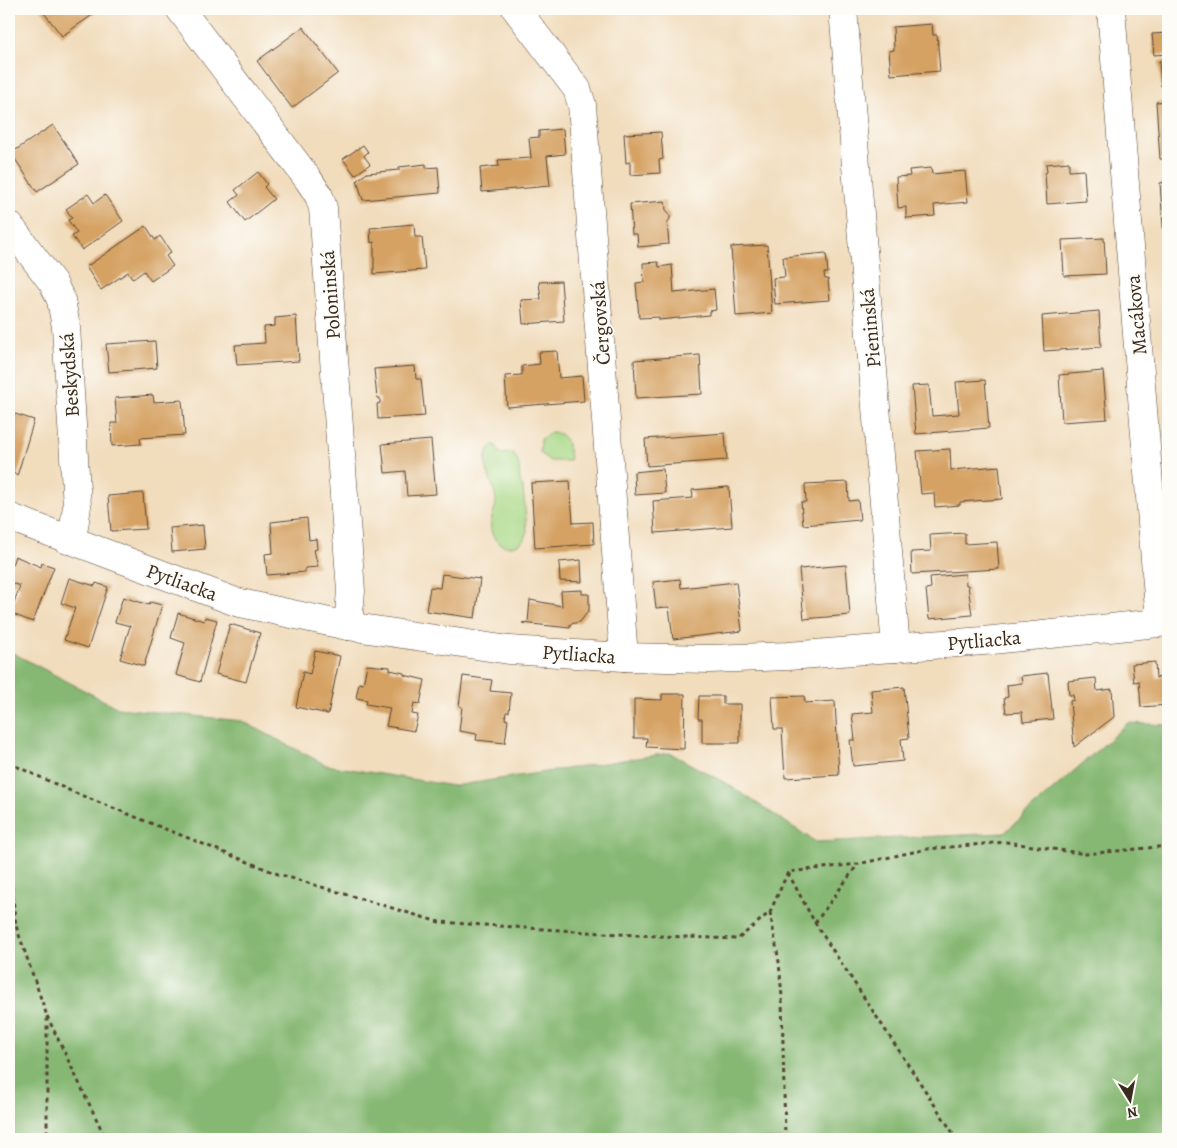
<svg xmlns="http://www.w3.org/2000/svg" width="1177" height="1148" font-family="Alegreya,serif">
	<style>
		.green { fill: #a8d886; stroke: #728152 }
		.forest { fill: #86b873; stroke: #607148 }
		.building { fill: #d5a263 }
		.lines { fill: none; stroke-linecap: round; stroke-linejoin: round }
		.minor-casing { stroke: #564536; stroke-width: 29 }
		.path { stroke: #564536; stroke-width: 3; stroke-dasharray: 4 4; stroke-linecap: butt }
		.minor { stroke: #fff; stroke-width: 28 }
		.labels { text-anchor: middle; stroke-width: 4; stroke-linejoin: round; paint-order: stroke }
		.street-label { font-size: 20px; fill: #3b2a1e; stroke: #fdfcf7 }
	</style>
	<rect width="100%" height="100%" fill="#fdfcf7"/>
	<filter id="ink" filterUnits="userSpaceOnUse"><feTurbulence type="fractalNoise" baseFrequency=".02" numOctaves="2"/><feDisplacementMap in="SourceGraphic" scale="10" xChannelSelector="R" yChannelSelector="G"/><feConvolveMatrix kernelMatrix="1 2 1 2 8 2 1 2 1" color-interpolation-filters="sRGB"/></filter>
	<filter id="wash" filterUnits="userSpaceOnUse"><feTurbulence type="fractalNoise" baseFrequency=".0096" numOctaves="4" result="noise"/><feDisplacementMap in="SourceGraphic" scale="20" xChannelSelector="R" yChannelSelector="G"/><feGaussianBlur stdDeviation="1.12" result="paint"/><feColorMatrix in="noise" values="0 0 0 0 0 0 0 0 0 0 0 0 0 0 0 0 0 1.4 0 .05"/><feComposite in="paint" operator="in"/></filter>
	<g filter="url(#wash)">
		<rect width="100%" height="100%" fill="#f1dcbc"/>
		<g class="green">
			<path d="M 551,432 C 568,433 569,447 570,461 L 550,461 L 540,453 L 541,439 Z"/>
			<path d="M 494,444 L 501,454 L 513,453 C 524,466 516,478 523,488 L 527,531 L 523,541 C 506,554 488,541 491,521 C 492,514 496,509 496,502 C 496,482 474,460 494,444 Z"/>
		</g>
		<polygon class="forest" points="9,651 118,708 242,721 326,765 453,786 670,753 729,785 816,842 1004,833 1128,723 1168,725 1168,1139 9,1139"/>
		<g id="blocks">
			<g class="building">
				<polygon points="41,9 101,9 62,36"/>
				<polygon points="932,24 933,35 937,35 940,71 891,75 889,51 894,50 893,27"/>
				<polygon points="303,27 338,73 292,108 257,61"/>
				<polygon points="1168,33 1168,54 1154,55 1152,34"/>
				<polygon points="1168,60 1168,85 1161,86 1159,61"/>
				<polygon points="1168,101 1168,159 1160,159 1156,102"/>
				<polygon points="53,125 79,164 37,192 11,153"/>
				<polygon points="563,129 565,154 547,156 550,186 482,192 480,168 499,166 498,160 531,158 529,138 539,137 539,131"/>
				<polygon points="661,132 663,159 659,160 660,173 630,175 630,162 626,163 624,134"/>
				<polygon points="363,145 368,152 364,156 370,164 355,175 343,159"/>
				<polygon points="1069,162 1069,171 1084,170 1086,201 1047,204 1045,173 1047,172 1046,164"/>
				<polygon points="426,164 426,168 438,167 440,193 363,200 357,180 367,173 399,170 399,167"/>
				<polygon points="931,168 932,174 965,171 968,202 934,205 935,216 906,218 906,207 898,208 896,177 910,176 909,170"/>
				<polygon points="258,172 267,184 264,187 274,199 245,222 230,202 239,195 235,190"/>
				<polygon points="1168,182 1168,240 1164,240 1160,183"/>
				<polygon points="88,194 94,203 105,195 123,221 82,250 72,236 77,233 68,220 72,218 66,209"/>
				<polygon points="665,201 666,210 670,214 670,219 667,223 669,244 638,247 637,234 632,234 630,204"/>
				<polygon points="414,224 415,237 422,237 425,270 374,274 374,242 371,243 370,228"/>
				<polygon points="146,226 155,240 160,236 171,252 166,256 173,266 151,281 144,271 133,279 128,272 101,290 86,267"/>
				<polygon points="1104,238 1106,274 1064,276 1062,240"/>
				<polygon points="767,245 772,313 736,316 731,247"/>
				<polygon points="826,253 828,273 824,273 825,279 828,279 830,300 775,304 773,278 785,277 783,257"/>
				<polygon points="658,262 659,267 672,265 674,293 714,289 716,310 709,311 709,315 659,320 659,317 639,318 636,283 644,282 643,263"/>
				<polygon points="561,281 564,321 523,324 521,300 541,299 539,282"/>
				<polygon points="1099,311 1101,347 1044,351 1042,316"/>
				<polygon points="296,316 299,361 237,365 235,345 265,343 264,327 275,326 275,318"/>
				<polygon points="155,341 157,368 109,372 106,344"/>
				<polygon points="557,351 559,378 582,376 584,401 507,407 505,376 522,375 522,366 540,364 539,352"/>
				<polygon points="700,355 702,394 636,398 634,360"/>
				<polygon points="415,366 416,379 421,379 425,416 378,419 377,404 380,403 380,398 377,398 374,369"/>
				<polygon points="1103,371 1107,419 1062,422 1059,375"/>
				<polygon points="985,380 989,428 916,434 912,386 929,385 932,416 959,414 956,382"/>
				<polygon points="153,395 154,402 182,400 185,435 140,438 141,444 112,446 111,423 117,423 115,398"/>
				<polygon points="9,412 34,420 17,476 9,469"/>
				<polygon points="725,433 727,460 647,466 645,439"/>
				<polygon points="431,440 436,494 407,496 405,471 385,473 382,444"/>
				<polygon points="950,449 951,470 999,466 1002,499 960,502 960,505 935,507 934,493 921,494 917,451"/>
				<polygon points="663,469 665,493 635,495 634,472"/>
				<polygon points="570,481 573,523 593,522 594,544 535,548 531,483"/>
				<polygon points="848,482 849,501 858,500 860,520 803,525 801,502 806,502 805,484"/>
				<polygon points="729,487 732,527 655,533 653,501 693,498 692,490"/>
				<polygon points="143,493 146,529 111,531 108,496"/>
				<polygon points="307,518 309,540 316,539 317,549 314,550 318,567 305,568 305,572 267,575 265,554 273,553 271,522"/>
				<polygon points="203,525 205,549 172,552 170,528"/>
				<polygon points="965,533 965,544 997,542 999,569 912,574 911,552 931,551 930,535"/>
				<polygon points="15,556 41,567 42,563 54,567 33,622 10,613 20,586 9,582 9,574"/>
				<polygon points="581,560 582,582 560,581 559,562"/>
				<polygon points="846,565 850,615 804,619 799,569"/>
				<polygon points="442,574 480,579 475,618 426,611 430,587 440,588"/>
				<polygon points="965,574 966,585 968,585 972,615 929,619 926,589 931,588 930,577"/>
				<polygon points="69,578 95,586 96,583 108,587 88,648 64,640 75,608 61,603"/>
				<polygon points="680,579 681,588 736,582 742,631 673,639 669,607 656,608 653,582"/>
				<polygon points="582,590 582,594 589,594 589,610 580,622 570,624 570,628 522,623 528,622 530,600 562,606 561,591"/>
				<polygon points="123,597 149,605 150,602 162,605 144,666 120,659 130,626 115,622"/>
				<polygon points="178,613 204,621 205,617 217,620 200,682 176,675 185,643 171,638"/>
				<polygon points="230,624 260,633 246,682 216,674"/>
				<polygon points="315,651 340,656 328,714 296,707 303,672 310,674"/>
				<polygon points="1155,662 1156,678 1163,677 1163,673 1168,672 1168,705 1141,707 1139,681 1134,682 1132,664"/>
				<polygon points="367,665 390,667 390,670 404,673 404,675 425,680 420,704 414,703 412,714 418,715 414,731 386,726 390,708 366,704 367,700 356,698 359,683 363,684"/>
				<polygon points="1048,673 1053,719 1023,722 1022,712 1006,713 1004,698 1008,697 1007,685 1022,683 1021,676"/>
				<polygon points="463,676 492,680 490,691 511,693 509,712 506,712 505,719 508,720 505,743 476,740 477,734 459,731 462,707 459,706"/>
				<polygon points="1096,678 1097,691 1112,689 1114,717 1074,747 1070,701 1074,700 1073,695 1069,695 1068,681"/>
				<polygon points="904,687 909,738 901,739 903,761 853,766 850,740 855,740 852,714 873,712 871,690"/>
				<polygon points="662,694 685,694 684,749 646,747 647,738 634,738 634,699 662,700"/>
				<polygon points="699,696 723,696 723,704 740,704 740,743 702,743 702,719 698,719"/>
				<polygon points="804,696 805,703 835,701 839,775 785,778 782,729 774,729 772,697"/>
			</g>
		</g>
	</g>
	<g filter="url(#ink)">
		<use href="#blocks" fill-opacity="0" stroke="#564536" stroke-width="1"/>
		<g class="lines">
			<g class="minor-casing">
				<g id="minor">
					<polyline points="180,9 308,179 319,196 323,208 351,591 348,626"/>
					<polyline points="516,9 577,89 582,105 624,657"/>
					<polyline points="843,9 896,648"/>
					<polyline points="1111,9 1160,622"/>
					<polyline points="9,225 53,283 61,300 66,327 77,506 74,527 68,540"/>
					<polyline points="9,517 236,602 348,626 509,650 624,657 710,659 788,656 983,641 1168,622"/>
				</g>
			</g>
			<g class="path">
				<polyline points="9,763 73,792 278,874 439,922 634,935 738,939 770,912 788,872 858,864 927,849 1006,842 1086,854 1168,846"/>
				<polyline points="9,863 16,926 47,1016 47,1139"/>
				<polyline points="788,873 815,923 957,1139"/>
				<polyline points="770,912 779,962 782,997 785,1139"/>
				<polyline points="815,923 858,864"/>
				<polyline points="47,1016 106,1139"/>
			</g>
			<use href="#minor" class="minor"/>
		</g>
	</g>
	<g class="labels">
		<g class="street-label">
			<text transform="translate(330 295) rotate(-94)" y="7">Poloninská</text>
			<text transform="translate(1136 315) rotate(-95)" y="7">Macákova</text>
			<text transform="translate(600 323) rotate(-94)" y="7">Čergovská</text>
			<text transform="translate(870 328) rotate(-95)" y="7">Pieninská</text>
			<text transform="translate(69 375) rotate(-94)" y="7">Beskydská</text>
			<text transform="translate(182 582) rotate(20)" y="7">Pytliacka</text>
			<text transform="translate(984 640) rotate(-5)" y="7">Pytliacka</text>
			<text transform="translate(579 654) rotate(4)" y="7">Pytliacka</text>
		</g>
	</g>
	<rect width="1177" height="1148" fill="none" stroke="#fdfcf7" stroke-width="30"/>
	<g transform="translate(1130 1100) rotate(169)" stroke="#fdfcf7" stroke-width="4" paint-order="stroke">
	<path d="M0-4L9 19L0 12L-9 19Z" fill="#3b2a1e"/>
	<text y="-8" font-size="14" font-weight="bold" text-anchor="middle" fill="#3b2a1e">N</text>
	</g>
</svg>
